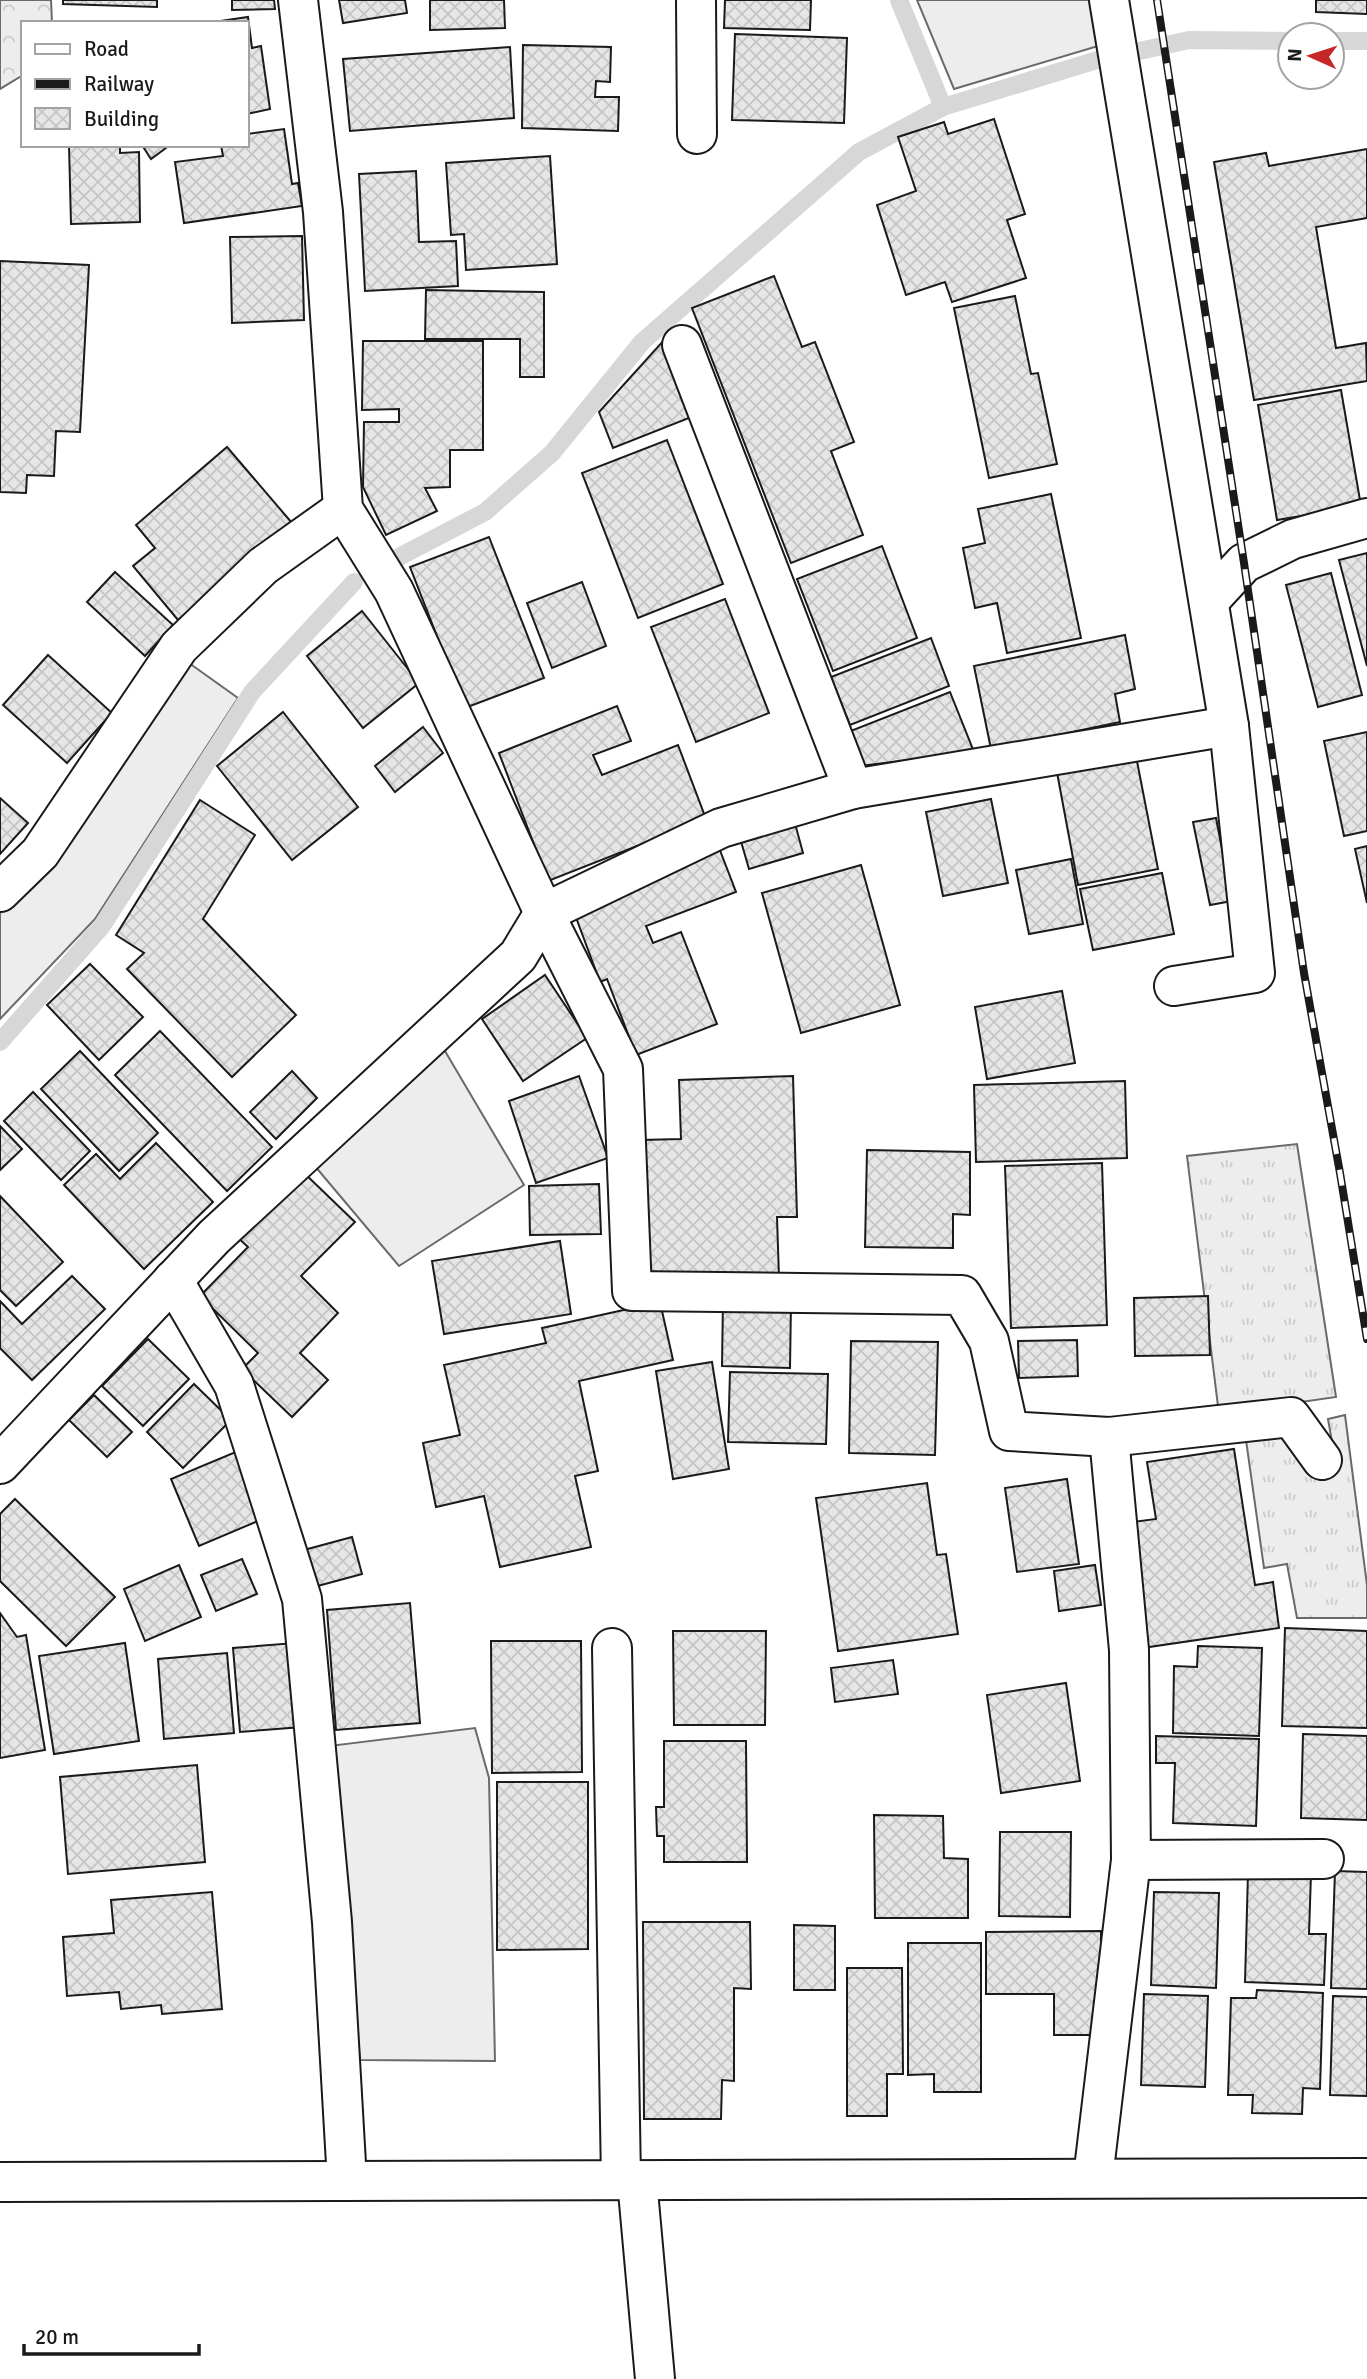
<svg xmlns="http://www.w3.org/2000/svg" width="1367" height="2379" font-family="Signika,sans-serif">
	<style>
		.grass { fill: url(#grass-tufts); stroke: #6a6a6a; stroke-width: 2 }
		.forest { fill: url(#forest-crowns); stroke: #6a6a6a; stroke-width: 2 }
		.built { fill: #ededed; stroke: #6a6a6a; stroke-width: 2 }
		.lines { fill: none; stroke-linecap: round; stroke-linejoin: round }
		.stream { stroke: #d7d7d7; stroke-width: 18 }
		.building { fill: url(#building-cross-hatch); stroke: #1a1a1a; stroke-width: 2 }
		.minor-casing { stroke: #1a1a1a; stroke-width: 42 }
		.minor { stroke: #fff; stroke-width: 38 }
		.rail-casing { stroke: #1a1a1a; stroke-width: 8 }
		.rail { stroke: #fff; stroke-width: 5; stroke-dasharray: 16; stroke-linecap: butt }
	</style>
	<defs>
		<pattern id="grass-tufts" width="24" height="20" patternUnits="userSpaceOnUse" patternTransform="scale(1.75)"><rect width="24" height="20" fill="#ededed"/><path d="M3 7l-1-3M5 7V3M7 7l1-3M15 17l-1-3M17 17v-4M19 17l1-3" fill="none" stroke="#cbcbcb"/></pattern>
		<pattern id="forest-crowns" width="20" height="18" patternUnits="userSpaceOnUse" patternTransform="scale(1.75)"><rect width="20" height="18" fill="#ededed"/><path d="M2 6a3 3 0 1 1 6 0M12 15a3 3 0 1 1 6 0" fill="none" stroke="#cbcbcb"/></pattern>
		<pattern id="building-cross-hatch" width="8" height="8" patternUnits="userSpaceOnUse" patternTransform="scale(1.75)"><rect width="8" height="8" fill="#e6e6e6"/><path d="M0 0l8 8M0 8l8-8" fill="none" stroke="#c5c5c5"/></pattern>
	</defs>
	<rect width="100%" height="100%" fill="#fff"/>
	<g class="grass">
		<polygon points="1297,1144 1336,1397 1219,1414 1187,1156"/>
		<polygon points="1345,1415 1367,1585 1367,1618 1297,1618 1287,1564 1264,1568 1245,1433 1281,1430 1337,1471 1328,1419"/>
	</g>
	<polygon class="forest" points="0,0 51,0 52,23 23,23 23,75 0,89"/>
	<g class="built">
		<polygon points="917,0 1091,0 1098,46 954,89"/>
		<polygon points="189,663 238,698 95,919 0,1019 0,913 49,861"/>
		<polygon points="442,1046 524,1185 399,1266 314,1165"/>
		<polygon points="475,1728 489,1778 495,2061 360,2060 329,1746"/>
	</g>
	<g class="lines">
		<g class="stream">
			<polyline points="899,0 943,107"/>
			<polyline points="1332,41 1367,41"/>
			<polyline points="397,558 485,512 552,453 642,342 859,152 943,107 1094,61 1189,40 1290,41"/>
			<polyline points="0,1042 102,926 252,692 354,582"/>
		</g>
	</g>
	<g class="building">
		<polygon points="63,0 157,0 157,7 63,4"/>
		<polygon points="232,0 274,0 275,9 232,10"/>
		<polygon points="339,0 405,0 407,13 343,23"/>
		<polygon points="430,0 504,0 505,28 430,30"/>
		<polygon points="725,0 811,0 810,30 724,28"/>
		<polygon points="1316,0 1367,0 1367,14 1316,12"/>
		<polygon points="248,17 252,48 261,46 270,109 247,114 247,23 207,23"/>
		<polygon points="735,34 847,38 844,123 732,120"/>
		<polygon points="523,45 611,47 610,82 596,81 595,97 619,97 618,131 522,128"/>
		<polygon points="510,47 514,118 350,131 343,59"/>
		<polygon points="994,119 1025,214 1007,220 1026,278 952,302 945,282 906,295 877,205 916,191 898,137 944,122 948,134"/>
		<polygon points="284,129 292,184 298,183 302,206 184,223 175,162 223,156 221,145 247,145 247,134"/>
		<polygon points="69,145 120,145 120,153 139,152 140,222 71,224"/>
		<polygon points="142,145 170,145 151,159"/>
		<polygon points="1367,149 1367,218 1316,227 1336,348 1366,343 1367,381 1254,400 1214,162 1266,153 1269,166"/>
		<polygon points="550,156 557,264 466,270 464,234 451,235 446,163"/>
		<polygon points="416,171 419,242 456,241 458,286 365,291 359,174"/>
		<polygon points="302,236 304,320 232,323 230,237"/>
		<polygon points="0,261 89,265 80,432 56,431 54,476 27,475 26,493 0,492"/>
		<polygon points="774,276 802,347 815,342 854,442 831,451 863,535 791,563 692,308"/>
		<polygon points="426,290 544,292 544,377 520,377 520,339 425,339"/>
		<polygon points="1015,296 1031,374 1038,373 1057,464 989,478 954,308"/>
		<polygon points="664,340 694,416 613,448 599,412"/>
		<polygon points="363,341 483,341 483,450 450,450 450,487 425,488 437,511 386,535 363,487 364,422 399,422 399,409 362,410"/>
		<polygon points="1341,390 1361,506 1277,520 1258,405"/>
		<polygon points="667,440 723,584 638,618 582,473"/>
		<polygon points="227,447 292,523 178,620 133,566 155,548 136,525"/>
		<polygon points="1051,494 1081,638 1007,653 997,603 975,608 963,548 985,543 978,509"/>
		<polygon points="489,537 544,678 465,708 410,567"/>
		<polygon points="882,546 917,638 833,671 797,579"/>
		<polygon points="1367,553 1367,666 1339,560"/>
		<polygon points="115,572 173,625 145,656 87,602"/>
		<polygon points="1331,573 1362,695 1318,707 1286,585"/>
		<polygon points="582,582 606,646 552,668 527,603"/>
		<polygon points="725,599 769,713 696,742 651,627"/>
		<polygon points="362,611 419,683 363,728 307,656"/>
		<polygon points="1125,635 1135,689 1115,694 1120,722 991,749 974,666"/>
		<polygon points="931,638 949,686 850,725 831,677"/>
		<polygon points="48,655 112,713 67,763 3,705"/>
		<polygon points="950,692 974,752 860,766 848,732"/>
		<polygon points="617,706 631,741 593,755 602,775 678,745 706,819 548,881 499,753"/>
		<polygon points="283,712 358,807 292,860 217,766"/>
		<polygon points="423,727 443,753 395,792 375,766"/>
		<polygon points="1367,732 1367,831 1344,836 1324,741"/>
		<polygon points="1135,751 1158,869 1078,885 1056,767"/>
		<polygon points="0,798 28,823 0,854"/>
		<polygon points="991,799 1008,883 943,896 926,812"/>
		<polygon points="200,800 255,835 203,919 296,1015 232,1077 127,969 144,953 116,935"/>
		<polygon points="793,816 803,853 749,869 738,831"/>
		<polygon points="1216,818 1232,901 1210,905 1193,822"/>
		<polygon points="716,840 736,892 646,926 653,943 681,932 717,1024 636,1055 607,979 600,982 574,912"/>
		<polygon points="1367,846 1367,903 1355,849"/>
		<polygon points="1071,859 1083,924 1029,934 1016,870"/>
		<polygon points="861,865 900,1005 801,1033 762,893"/>
		<polygon points="1162,873 1174,934 1093,950 1080,889"/>
		<polygon points="90,964 143,1017 99,1060 47,1005"/>
		<polygon points="545,975 587,1038 523,1081 482,1019"/>
		<polygon points="1062,991 1075,1063 987,1079 975,1007"/>
		<polygon points="160,1031 272,1147 227,1191 115,1075"/>
		<polygon points="80,1051 158,1133 119,1171 41,1089"/>
		<polygon points="292,1071 317,1098 276,1139 250,1112"/>
		<polygon points="579,1076 608,1158 536,1183 509,1101"/>
		<polygon points="793,1076 797,1217 777,1217 779,1278 645,1282 641,1140 681,1139 679,1080"/>
		<polygon points="1125,1081 1127,1158 976,1162 974,1085"/>
		<polygon points="33,1092 90,1151 61,1180 4,1121"/>
		<polygon points="0,1126 22,1149 0,1170"/>
		<polygon points="156,1143 213,1202 144,1269 64,1185 96,1154 120,1179"/>
		<polygon points="867,1150 970,1152 970,1215 953,1214 953,1248 865,1247"/>
		<polygon points="1102,1163 1107,1325 1011,1328 1005,1166"/>
		<polygon points="301,1170 355,1222 301,1276 338,1313 300,1353 328,1380 292,1417 242,1369 258,1353 200,1296 248,1247 236,1236"/>
		<polygon points="599,1184 601,1234 530,1235 529,1186"/>
		<polygon points="0,1196 63,1262 16,1306 0,1290"/>
		<polygon points="560,1241 571,1314 444,1334 432,1261"/>
		<polygon points="72,1276 105,1309 32,1380 0,1348 0,1301 22,1324"/>
		<polygon points="1208,1296 1210,1355 1135,1356 1134,1298"/>
		<polygon points="723,1301 791,1302 790,1368 722,1366"/>
		<polygon points="660,1302 673,1360 579,1381 598,1471 575,1476 591,1547 500,1567 484,1496 436,1507 423,1443 460,1435 444,1365 546,1343 542,1328"/>
		<polygon points="148,1339 189,1379 143,1426 102,1386"/>
		<polygon points="1077,1340 1078,1376 1019,1378 1018,1341"/>
		<polygon points="851,1341 938,1342 935,1455 849,1453"/>
		<polygon points="712,1362 729,1469 673,1479 656,1371"/>
		<polygon points="730,1372 828,1374 826,1444 728,1442"/>
		<polygon points="194,1384 231,1420 183,1468 147,1432"/>
		<polygon points="94,1395 132,1432 107,1457 69,1420"/>
		<polygon points="1234,1449 1255,1585 1273,1582 1279,1628 1142,1648 1125,1523 1156,1519 1147,1462"/>
		<polygon points="238,1451 265,1518 199,1546 171,1479"/>
		<polygon points="1067,1479 1079,1564 1017,1572 1005,1488"/>
		<polygon points="927,1483 937,1555 946,1554 958,1634 838,1651 816,1498"/>
		<polygon points="15,1499 115,1597 66,1646 0,1581 0,1514"/>
		<polygon points="352,1537 362,1574 314,1587 304,1550"/>
		<polygon points="242,1559 257,1594 216,1611 201,1575"/>
		<polygon points="179,1565 201,1617 145,1641 124,1589"/>
		<polygon points="1095,1565 1101,1605 1059,1611 1054,1571"/>
		<polygon points="410,1603 420,1723 336,1730 327,1610"/>
		<polygon points="0,1613 17,1637 26,1635 45,1750 0,1758"/>
		<polygon points="1285,1628 1367,1631 1367,1728 1282,1726"/>
		<polygon points="673,1631 766,1631 765,1725 674,1725"/>
		<polygon points="491,1641 581,1641 582,1772 492,1773"/>
		<polygon points="125,1643 139,1741 54,1754 39,1656"/>
		<polygon points="295,1643 302,1727 240,1732 233,1648"/>
		<polygon points="1198,1646 1262,1648 1259,1736 1173,1733 1174,1666 1197,1667"/>
		<polygon points="227,1653 234,1733 164,1739 158,1659"/>
		<polygon points="893,1660 898,1694 835,1702 831,1668"/>
		<polygon points="1066,1683 1080,1781 1001,1793 987,1695"/>
		<polygon points="1303,1734 1367,1736 1367,1820 1301,1818"/>
		<polygon points="1156,1736 1259,1739 1256,1826 1173,1823 1175,1763 1156,1763"/>
		<polygon points="664,1741 746,1741 747,1862 664,1862 664,1836 657,1836 656,1807 664,1807"/>
		<polygon points="197,1765 205,1862 68,1874 60,1777"/>
		<polygon points="497,1782 588,1782 588,1949 497,1950"/>
		<polygon points="874,1815 943,1816 944,1858 968,1859 968,1918 875,1918"/>
		<polygon points="1000,1832 1071,1832 1070,1917 999,1916"/>
		<polygon points="1335,1871 1367,1872 1367,1989 1331,1988"/>
		<polygon points="1248,1873 1311,1874 1309,1934 1326,1934 1324,1985 1245,1982"/>
		<polygon points="212,1892 222,2009 162,2014 161,2005 121,2009 119,1992 67,1996 63,1937 114,1933 111,1900"/>
		<polygon points="1154,1892 1219,1893 1216,1988 1151,1985"/>
		<polygon points="643,1922 750,1922 751,1989 734,1988 734,2081 722,2080 721,2119 644,2119"/>
		<polygon points="794,1925 835,1926 835,1990 794,1990"/>
		<polygon points="1101,1931 1101,2035 1054,2035 1054,1994 986,1994 986,1932"/>
		<polygon points="908,1943 981,1943 981,2092 934,2092 934,2074 908,2075"/>
		<polygon points="847,1968 902,1968 903,2074 887,2074 887,2116 847,2116"/>
		<polygon points="1257,1990 1323,1993 1320,2089 1303,2088 1302,2114 1252,2113 1253,2095 1228,2095 1231,1998 1256,1998"/>
		<polygon points="1144,1994 1208,1996 1205,2087 1141,2085"/>
		<polygon points="1333,1996 1367,1997 1367,2096 1330,2095"/>
	</g>
	<g class="lines">
		<g class="minor-casing">
			<g id="minor">
				<polyline points="298,0 323,212 343,509 394,591 544,913 623,1069 632,1291 962,1295 989,1341 1009,1431 1109,1437 1291,1417 1322,1460"/>
				<polyline points="696,0 697,134"/>
				<polyline points="1109,0 1229,726 1255,973 1174,986"/>
				<polyline points="682,345 853,789"/>
				<polyline points="1209,601 1244,563 1293,539 1367,518"/>
				<polyline points="0,892 40,853 179,647 263,566 343,509"/>
				<polyline points="173,1280 234,1385 302,1599 332,1922 347,2181"/>
				<polyline points="0,1464 214,1237 518,956 544,913 721,828 853,789 1229,726"/>
				<polyline points="612,1648 621,2180"/>
				<polyline points="1131,1860 1324,1859"/>
				<polyline points="1093,2178 1131,1860 1129,1650 1109,1437"/>
				<polyline points="637,2180 655,2379"/>
				<polyline points="0,2182 1367,2178"/>
			</g>
		</g>
		<use href="#minor" class="minor"/>
		<g class="rail-casing">
			<polyline id="rail" points="1157,0 1244,563 1304,973 1340,1173 1367,1339"/>
		</g>
		<use href="#rail" class="rail"/>
	</g>
	<rect x="21" y="21" width="228" height="126" fill="#ffffff" stroke="#a3a3a3" stroke-width="2"/>
	<rect x="35" y="44" width="35" height="10" fill="#ffffff" stroke="#a3a3a3" stroke-width="2"/>
	<text x="84" y="56" font-size="21" fill="#1a1a1a">Road</text>
	<rect x="35" y="79" width="35" height="10" fill="#1a1a1a" stroke="#a3a3a3" stroke-width="2"/>
	<text x="84" y="91" font-size="21" fill="#1a1a1a">Railway</text>
	<rect x="35" y="108" width="35" height="21" fill="url(#building-cross-hatch)" stroke="#a3a3a3" stroke-width="2"/>
	<text x="84" y="126" font-size="21" fill="#1a1a1a">Building</text>
	<g transform="translate(1311 56) rotate(273)"><circle r="33" fill="#ffffff" stroke="#a3a3a3" stroke-width="2"/>
	<path d="M0-5L12 26L0 18L-12 26Z" fill="#c62828"/>
	<text y="-10" font-size="19" font-weight="bold" text-anchor="middle" fill="#1a1a1a">N</text>
	</g>
	<path d="M24 2344v10h175v-10" fill="none" stroke="#1a1a1a" stroke-width="3.5"/>
	<text x="35" y="2344" font-size="21" fill="#1a1a1a" stroke="#ffffff" stroke-width="5" paint-order="stroke">20 m</text>
</svg>
